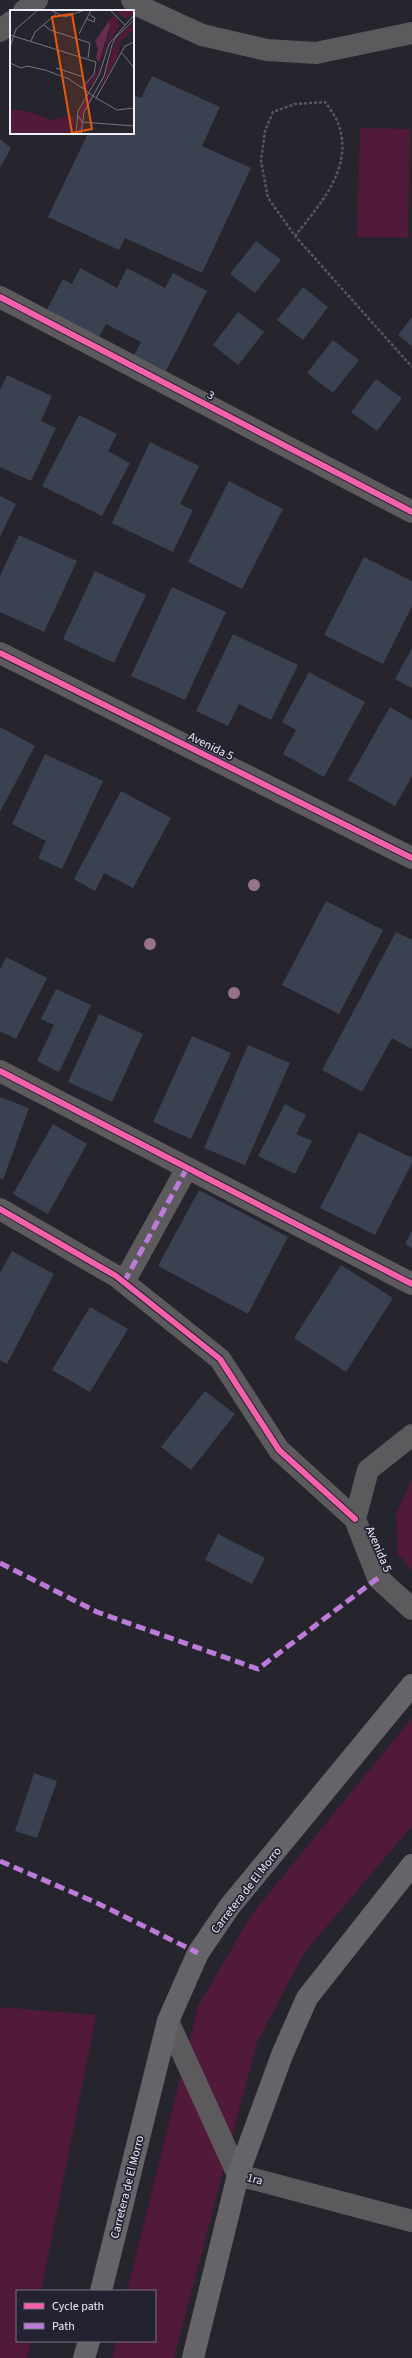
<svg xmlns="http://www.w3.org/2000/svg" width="412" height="2358" font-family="'Source Sans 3',sans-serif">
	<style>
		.green { fill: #511a3b }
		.building { fill: #3a4150 }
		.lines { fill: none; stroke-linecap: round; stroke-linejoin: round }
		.path { stroke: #58575b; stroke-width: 2.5; stroke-dasharray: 3 2; stroke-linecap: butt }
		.minor { stroke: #5c5a5d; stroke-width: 22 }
		.tertiary { stroke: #5c5a5d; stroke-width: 22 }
		.primary { stroke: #676469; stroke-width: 22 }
		.quiet { stroke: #bd7bd9; stroke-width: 5; stroke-dasharray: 10 5; stroke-linecap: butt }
		.cycleway-casing { stroke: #232132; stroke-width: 8 }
		.cycleway { stroke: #f560ab; stroke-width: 6 }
		.tree { fill: #977388 }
		.labels { text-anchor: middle; stroke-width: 3.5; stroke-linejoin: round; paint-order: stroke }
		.street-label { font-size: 12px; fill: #eeeefa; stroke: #232132 }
		.inset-road { fill: none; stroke: #767580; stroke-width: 1 }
		.view { fill: #e8590c; fill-opacity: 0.15; stroke: #e8590c; stroke-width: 2 }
		.inset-edge { fill: none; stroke: #eeeefa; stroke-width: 2 }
	</style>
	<rect width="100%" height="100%" fill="#26252e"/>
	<g class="green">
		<polygon points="360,128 410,129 408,238 357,237"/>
		<polygon points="412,1479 412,1570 398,1554 396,1515"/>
		<polygon points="412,1718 412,1826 304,1953 257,2042 174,2358 112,2358 116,2341 155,2341 155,2291 127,2291 198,2006 252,1914"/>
		<polygon points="0,2007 96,2015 41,2291 17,2291 17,2341 31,2341 27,2358 0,2358"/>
	</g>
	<g class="building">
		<polygon points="152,76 220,107 202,146 251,168 202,273 125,238 119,250 48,217 88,133 133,133 133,95 141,98"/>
		<polygon points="0,139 11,148 0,168"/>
		<polygon points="256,241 281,260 255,293 230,274"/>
		<polygon points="80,268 117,288 127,268 165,288 173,273 207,291 166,371 134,355 141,342 106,324 99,337 47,309 63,279 72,284"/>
		<polygon points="303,287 328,307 303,340 277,320"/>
		<polygon points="238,312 264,332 238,365 213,345"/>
		<polygon points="412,317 412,346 398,335"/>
		<polygon points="333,340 359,360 333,393 307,373"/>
		<polygon points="7,375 52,396 41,421 56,428 31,481 0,467 0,390"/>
		<polygon points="376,379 402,398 377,431 351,412"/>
		<polygon points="79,415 117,434 108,451 130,463 102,516 42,486"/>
		<polygon points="150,442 199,466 180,504 193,510 173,552 112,523"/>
		<polygon points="229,481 283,509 242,589 188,562"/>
		<polygon points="0,496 16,504 0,537"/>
		<polygon points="19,535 77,561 44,632 0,612 0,576"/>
		<polygon points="364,557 412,581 412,606 383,664 324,635"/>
		<polygon points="95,571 146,595 114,663 63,639"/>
		<polygon points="172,587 226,612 185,700 131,676"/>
		<polygon points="233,634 298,665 271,720 239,704 228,726 196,711"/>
		<polygon points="412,648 412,688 395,679"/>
		<polygon points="309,672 365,702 324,777 283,754 296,730 282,722"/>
		<polygon points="390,707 412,720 412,776 395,806 348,780"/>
		<polygon points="0,727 35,746 0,812"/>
		<polygon points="45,754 103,781 62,869 38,858 46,841 12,824"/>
		<polygon points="121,791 171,818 133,888 104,873 95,891 74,879"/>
		<polygon points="326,901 383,930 339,1014 282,985"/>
		<polygon points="396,932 412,940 412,1049 392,1038 362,1092 322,1070"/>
		<polygon points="6,957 47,978 16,1039 0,1031 0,970"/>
		<polygon points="56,989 91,1005 59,1072 37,1061 54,1025 41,1019"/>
		<polygon points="99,1014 143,1034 112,1102 68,1082"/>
		<polygon points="192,1036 231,1053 191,1139 153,1122"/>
		<polygon points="248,1045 290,1063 245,1165 204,1148"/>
		<polygon points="0,1097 29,1108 3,1180 0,1179"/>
		<polygon points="285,1104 306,1115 296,1134 312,1141 295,1174 258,1156"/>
		<polygon points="53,1124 87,1144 48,1214 13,1194"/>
		<polygon points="359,1132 412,1158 412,1163 375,1235 320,1208"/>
		<polygon points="199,1190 288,1237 248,1314 158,1266"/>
		<polygon points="412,1231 412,1248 405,1244"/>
		<polygon points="12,1251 54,1274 7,1364 0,1360 0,1273"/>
		<polygon points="341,1265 393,1298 346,1372 294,1338"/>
		<polygon points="90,1307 128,1329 90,1392 52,1370"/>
		<polygon points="205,1391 235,1414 191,1470 161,1447"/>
		<polygon points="218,1534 265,1558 252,1584 205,1560"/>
		<polygon points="34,1773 57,1781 37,1838 15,1831"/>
	</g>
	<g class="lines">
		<path class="path" d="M 295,236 C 320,204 353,169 339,126 C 337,118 330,109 325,102 L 295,104 L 273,112 L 265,131 L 261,161 L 268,198 L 295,236 L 412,367"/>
		<g class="minor">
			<polyline points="24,11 37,0"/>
			<polyline points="0,31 11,22"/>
			<polyline points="0,297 412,512"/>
			<polyline points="0,1071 412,1284"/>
			<polyline points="0,1209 116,1276 220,1359 279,1450 355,1519"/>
			<polyline points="124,1282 187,1168"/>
			<polyline points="168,2021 238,2175 412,2221"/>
		</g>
		<g class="tertiary">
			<polyline points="132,0 137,5 202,35 267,50 316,53 412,33"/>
			<polyline points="0,653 412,858"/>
			<polyline points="412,1435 368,1470 355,1519 378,1578 412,1609"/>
		</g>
		<g class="primary">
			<polyline points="101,2291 168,2021 198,1953 230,1906 412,1685"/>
			<polyline points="84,2358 89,2341"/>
			<polyline points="193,2358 238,2175 282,2055 307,1998 412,1865"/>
		</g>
		<g class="quiet">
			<polyline points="124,1282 187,1168"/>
			<polyline points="0,1563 97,1612 258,1669 378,1578"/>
			<polyline points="0,1861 97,1903 198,1953"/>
		</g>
		<g class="cycleway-casing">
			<g id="cycleway">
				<polyline points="0,297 412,512"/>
				<polyline points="0,653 412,858"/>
				<polyline points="0,1071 412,1284"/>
				<polyline points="0,1209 116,1276 220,1359 279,1450 355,1519"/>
			</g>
		</g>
		<use href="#cycleway" class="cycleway"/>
	</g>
	<g class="tree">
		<circle cx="254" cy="885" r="6"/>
		<circle cx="150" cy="944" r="6"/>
		<circle cx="234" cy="993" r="6"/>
	</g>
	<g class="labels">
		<g class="street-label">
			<text transform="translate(211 395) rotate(28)" y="4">3</text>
			<text transform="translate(211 746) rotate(26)" y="4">Avenida 5</text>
			<text transform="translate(379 1549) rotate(67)" y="4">Avenida 5</text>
			<text transform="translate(246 1890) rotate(-52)" y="4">Carretera de El Morro</text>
			<text transform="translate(255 2179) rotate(15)" y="4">1ra</text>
			<text transform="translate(127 2187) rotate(-76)" y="4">Carretera de El Morro</text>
		</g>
	</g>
	<g transform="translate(10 10)">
		<rect width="124" height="124" fill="#26252e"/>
		<path d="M 109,0 L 124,0 L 124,3 L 117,9 L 107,3 ZM 105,5 L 110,15 L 97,35 L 86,68 L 76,81 L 75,76 L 88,59 L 100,21 L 99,10 ZM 124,13 L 124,20 L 111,30 L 106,50 L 89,80 L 107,28 ZM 78,85 L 82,87 L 72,105 L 71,124 L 68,124 L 69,104 ZM 0,99 L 20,102 L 41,110 L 64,105 L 63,124 L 0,124 Z" fill="#511a3b"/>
		<path d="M 99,11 L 100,16 L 89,52 L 86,48 L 88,38 L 85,31 Z" fill="#682b4e"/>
		<path class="inset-road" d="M 40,0 L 55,7 L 75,0M 100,0 L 115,15M 77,9 L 84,12 L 85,8 L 80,5M 34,15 L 40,20 L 80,33 L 78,48M 69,24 L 81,0M 0,25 L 86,52 L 84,64 L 72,78 L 86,88 L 115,36 L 124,32M 21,31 L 25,22 L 46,4M 0,37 L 6,19 L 28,0M 112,43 L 124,58M 0,53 L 11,58 L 17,56 L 35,60 L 59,69 L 72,78M 46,58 L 74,67M 86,88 L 107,100 L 124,98M 68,106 L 72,112 L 124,116M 66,124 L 68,101 L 89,65 L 99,34 L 124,5M 71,124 L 74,102 L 94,66 L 102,35 L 106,27 L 124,10"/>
		<path class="view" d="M 62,4 L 82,119 L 62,123 L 42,7 Z"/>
		<rect width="124" height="124" class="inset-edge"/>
	</g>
	<rect x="16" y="2290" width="140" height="52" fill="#232132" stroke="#747382"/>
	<rect x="24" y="2303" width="20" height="6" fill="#f560ab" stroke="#747382"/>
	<text x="52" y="2310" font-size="12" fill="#eeeefa">Cycle path</text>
	<rect x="24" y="2323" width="20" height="6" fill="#bd7bd9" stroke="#747382"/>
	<text x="52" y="2330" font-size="12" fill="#eeeefa">Path</text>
</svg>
